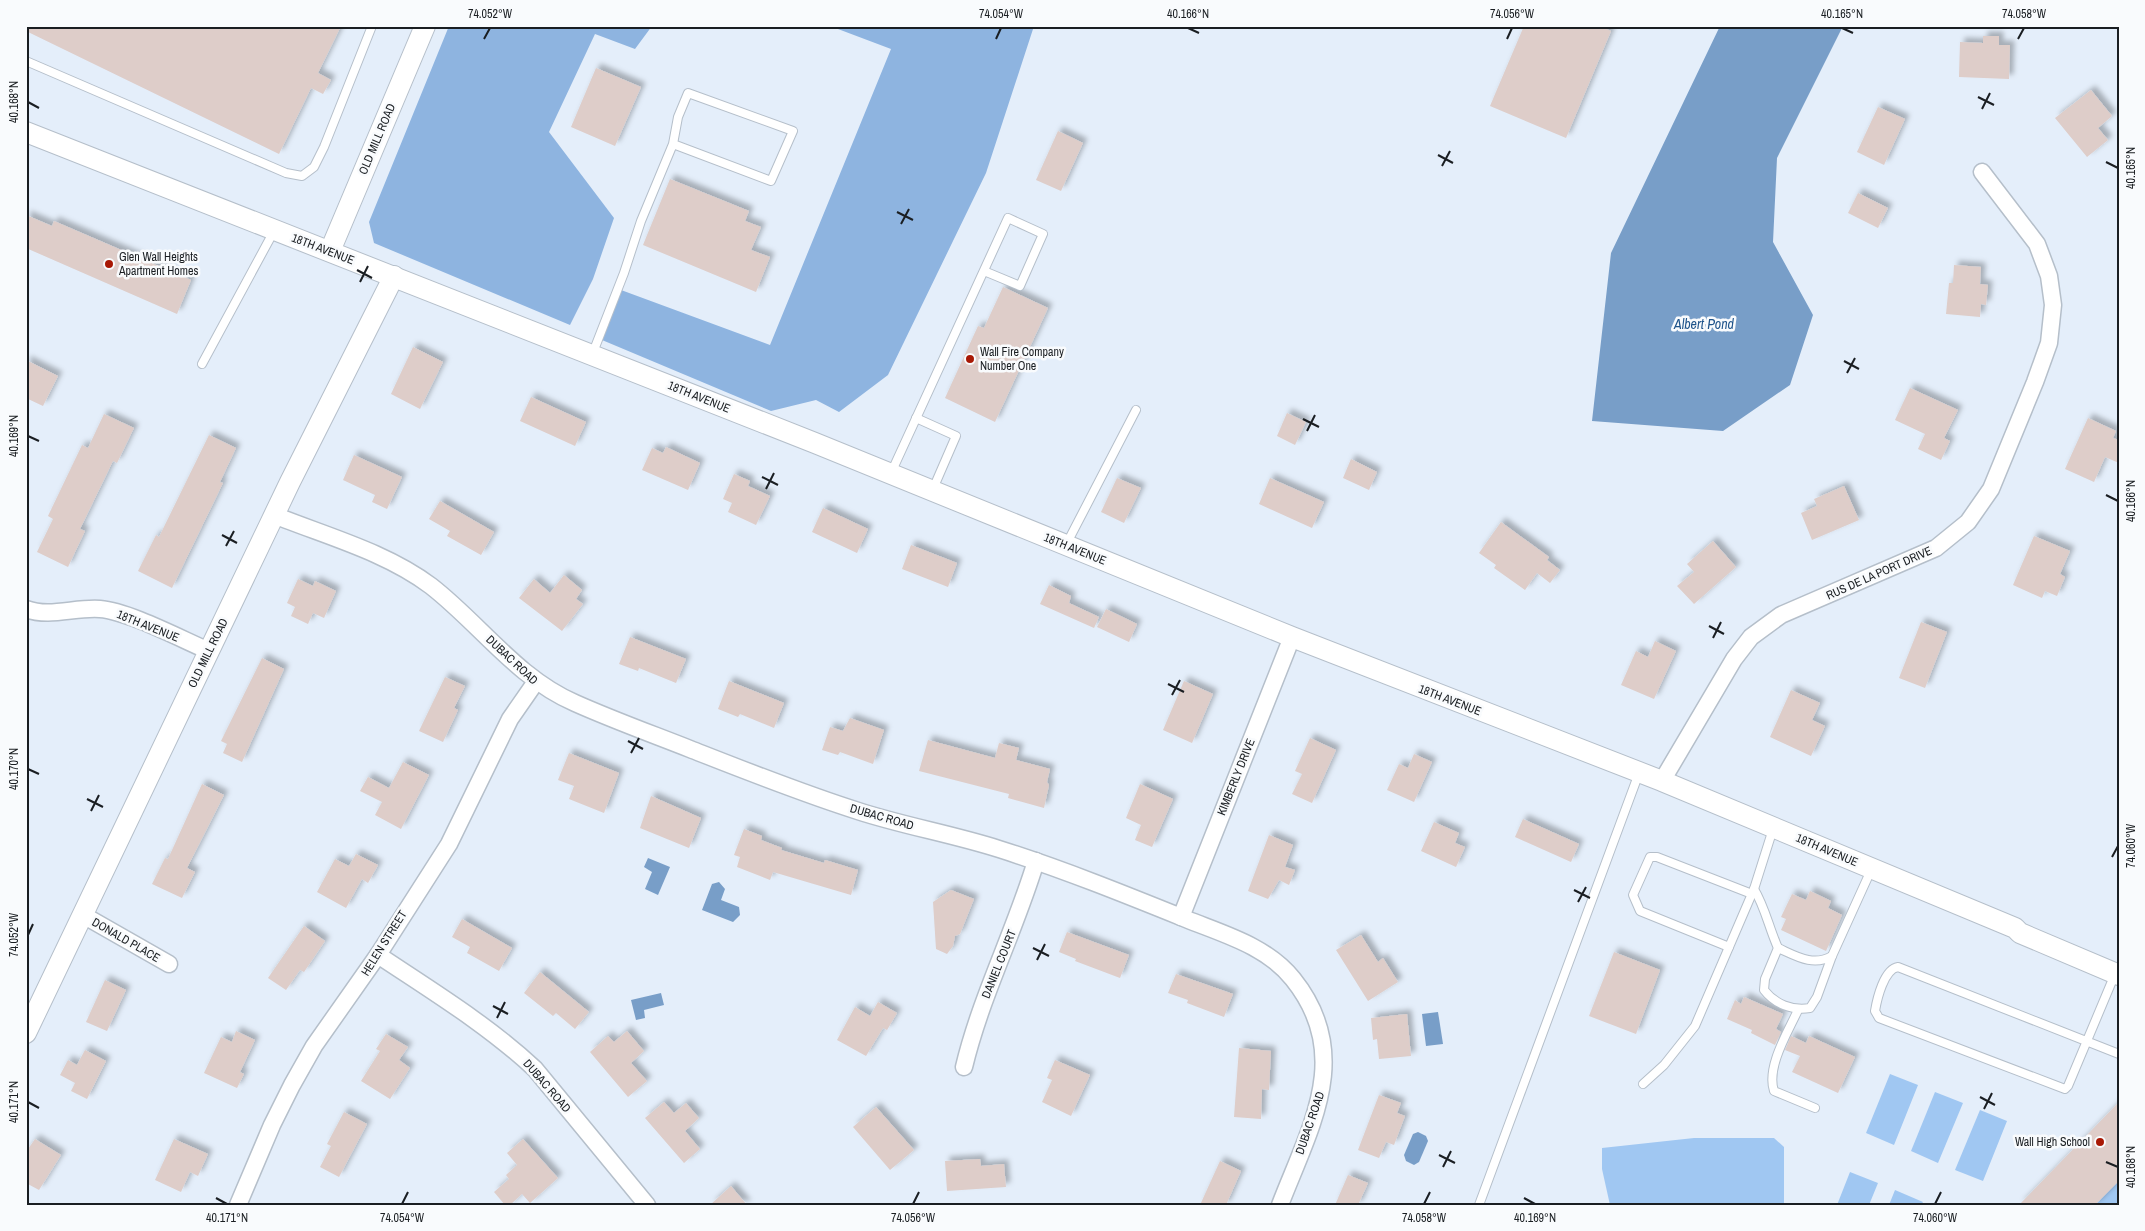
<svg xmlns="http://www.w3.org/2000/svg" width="2145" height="1231" font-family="'Archivo Narrow',sans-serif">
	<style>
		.green { fill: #a0c7f2 }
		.forest { fill: #8eb4e0 }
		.water { fill: #789ec8 }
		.building { fill: #decdc9; filter: url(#shadow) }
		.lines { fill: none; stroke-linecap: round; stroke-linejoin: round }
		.service-casing { stroke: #b5bfca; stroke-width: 10 }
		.minor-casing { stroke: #b5bfca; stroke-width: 19 }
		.tertiary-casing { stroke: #b5bfca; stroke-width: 22 }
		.service { stroke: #fff; stroke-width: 8 }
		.minor { stroke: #fff; stroke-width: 16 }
		.tertiary { stroke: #fff; stroke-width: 20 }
		.ticks { fill: none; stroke: #1a1e22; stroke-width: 2 }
		.poi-dot { fill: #a81804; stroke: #f9fbfd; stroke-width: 2 }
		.labels { text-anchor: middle; stroke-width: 5; stroke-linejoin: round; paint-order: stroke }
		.street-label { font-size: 12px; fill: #1a1e22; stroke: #f9fbfd }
		.poi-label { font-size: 12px; fill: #1a1e22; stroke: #f9fbfd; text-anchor: start }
		.water-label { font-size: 14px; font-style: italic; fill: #1f548b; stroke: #f9fbfd }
		.neatline { fill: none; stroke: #1a1e22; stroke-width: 2 }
		.ticks-label { font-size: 12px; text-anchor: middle; fill: #1a1e22 }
	</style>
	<defs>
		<filter id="shadow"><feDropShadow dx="4.5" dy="-4.5" stdDeviation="2.5" flood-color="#0004"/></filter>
	</defs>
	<rect width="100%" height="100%" fill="#e4eefa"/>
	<g class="green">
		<polygon points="1890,1074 1918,1085 1894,1145 1866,1133"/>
		<polygon points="1935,1092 1963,1103 1938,1163 1911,1151"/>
		<polygon points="1980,1110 2007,1121 1983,1181 1955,1170"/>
		<polygon points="1694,1138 1774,1138 1784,1147 1784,1205 1610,1205 1602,1169 1602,1148"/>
		<polygon points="1850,1172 1878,1183 1869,1205 1837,1205"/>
		<polygon points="2118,1181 2119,1205 2095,1205"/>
		<polygon points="1895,1190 1923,1202 1921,1205 1889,1205"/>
	</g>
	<g class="forest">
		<polygon points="449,26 652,26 635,49 595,34 549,132 614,218 593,279 570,325 374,243 369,222"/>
		<polygon points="830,26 1034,26 986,173 888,375 839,412 816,400 771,411 602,340 621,290 770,345 891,49"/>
	</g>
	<g class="water">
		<polygon points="1720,26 1843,26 1777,158 1773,242 1813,315 1790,385 1723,431 1592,421 1611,253"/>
		<polygon points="648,858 670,867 658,895 645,889 652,872 644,867"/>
		<polygon points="719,882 725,889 721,900 739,907 740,915 733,922 702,910 712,884"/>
		<polygon points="661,993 664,1005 644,1010 645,1018 636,1020 631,1000"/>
		<polygon points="1438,1012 1443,1044 1426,1046 1422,1014"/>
		<polygon points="1418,1132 1426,1136 1428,1141 1419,1162 1414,1165 1406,1161 1404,1155 1413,1134"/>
	</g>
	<g class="building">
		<polygon points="26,26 341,26 318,73 331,80 323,94 311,88 279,154 26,31"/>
		<polygon points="1524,26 1599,26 1611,31 1566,138 1490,106"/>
		<polygon points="1983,36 1999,36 1999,45 2010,45 2009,79 1959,77 1960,42 1983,43"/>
		<polygon points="596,68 641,87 615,146 571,127"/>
		<polygon points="2091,90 2112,116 2098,128 2108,140 2087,157 2055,118"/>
		<polygon points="1878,107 1905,119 1884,165 1857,152"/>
		<polygon points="1058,131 1083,143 1061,191 1036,180"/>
		<polygon points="670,179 749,211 745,221 761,227 751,250 770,257 756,292 643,245"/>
		<polygon points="1858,193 1888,208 1878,228 1848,213"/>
		<polygon points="26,215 52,226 54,221 191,280 177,314 26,248"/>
		<polygon points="1954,265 1981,267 1980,284 1988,285 1986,305 1981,304 1980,317 1946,314 1949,283 1953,283"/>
		<polygon points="1003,287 1048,308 995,422 945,398 978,326 984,328"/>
		<polygon points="413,347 443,362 420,409 391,394"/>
		<polygon points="26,360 58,376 43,406 26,398"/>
		<polygon points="1910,388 1958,410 1944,438 1950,441 1941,460 1918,449 1925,434 1895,420"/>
		<polygon points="531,397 586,422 575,446 520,421"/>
		<polygon points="1287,413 1306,422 1295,445 1277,436"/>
		<polygon points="104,414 134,428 117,463 113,461 80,529 85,531 68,567 37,552 53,519 48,516 82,445 88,448"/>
		<polygon points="2088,418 2116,431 2113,438 2119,440 2119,463 2105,457 2094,482 2065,469"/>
		<polygon points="209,435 236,448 220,482 223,483 172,588 138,571 156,535 159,537"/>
		<polygon points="666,447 700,463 688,490 642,470 652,448 663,453"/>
		<polygon points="354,455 402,477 387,509 372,502 375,495 343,480"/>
		<polygon points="1351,459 1377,472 1369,490 1343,478"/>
		<polygon points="734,474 750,481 748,486 770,496 756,525 728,512 732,503 723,499"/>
		<polygon points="1117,478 1141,488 1124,523 1101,512"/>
		<polygon points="1270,478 1324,502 1312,528 1259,504"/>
		<polygon points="1844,486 1859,520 1812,540 1801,513 1817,506 1814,499"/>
		<polygon points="440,501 494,532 481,555 447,536 450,531 429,519"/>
		<polygon points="823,508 868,529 857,553 812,532"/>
		<polygon points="1501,522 1549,557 1547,560 1560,570 1550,583 1537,573 1525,590 1494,568 1496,565 1479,553"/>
		<polygon points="2034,536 2070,551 2060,574 2065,577 2057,596 2045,591 2042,598 2013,585"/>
		<polygon points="1713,541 1736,567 1694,604 1677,586 1694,572 1687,564"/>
		<polygon points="911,545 957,563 948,587 902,569"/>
		<polygon points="564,575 582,590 576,599 583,604 562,631 519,598 534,579 550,593"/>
		<polygon points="298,579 313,586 315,581 336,591 324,618 313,613 308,624 291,616 295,607 287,603"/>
		<polygon points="1049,585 1071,596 1069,603 1099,617 1094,628 1040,604"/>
		<polygon points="1106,609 1137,624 1129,642 1097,627"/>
		<polygon points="1921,622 1947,632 1925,688 1899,678"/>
		<polygon points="630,637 686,659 676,683 639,668 638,671 619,664"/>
		<polygon points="1655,641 1676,651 1654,699 1621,685 1636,651 1648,657"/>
		<polygon points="262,658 284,669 242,762 223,753 227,744 221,741"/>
		<polygon points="445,677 465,686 454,708 458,710 443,742 419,731"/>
		<polygon points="729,681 784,703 774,728 740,714 738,717 718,709"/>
		<polygon points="1184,681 1213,694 1192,743 1163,730"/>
		<polygon points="1791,690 1820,703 1812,720 1825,726 1811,756 1770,737"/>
		<polygon points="850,718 884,730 873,764 840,752 838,755 822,750 830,727 843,731"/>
		<polygon points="1310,738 1336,750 1312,803 1292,794 1302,774 1295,771"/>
		<polygon points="928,740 995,758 999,743 1019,748 1016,760 1050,769 1047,782 1049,785 1044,808 1008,798 1009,794 919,771"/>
		<polygon points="569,753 619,773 604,813 569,799 574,786 558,780"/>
		<polygon points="1414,754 1432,762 1414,802 1387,790 1399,764 1408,768"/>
		<polygon points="403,762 429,775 401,829 375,815 382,802 360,791 368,777 389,788"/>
		<polygon points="202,784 224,795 187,868 195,872 182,898 152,884 165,858 168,859"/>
		<polygon points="1140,784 1173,799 1152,847 1135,840 1141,825 1126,818"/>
		<polygon points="651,796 701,818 689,848 640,828"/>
		<polygon points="1523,819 1579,844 1571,862 1515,837"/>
		<polygon points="1434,822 1459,833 1455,843 1465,847 1456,867 1421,851"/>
		<polygon points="744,829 762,836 761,840 782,848 781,850 824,863 825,860 858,870 851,895 773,872 770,880 737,867 740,857 734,855"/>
		<polygon points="1269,835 1293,845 1285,867 1295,870 1289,885 1279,880 1268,899 1248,891"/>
		<polygon points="356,854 378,865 368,883 362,879 346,908 317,892 335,859 349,866"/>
		<polygon points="951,890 974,899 960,934 955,936 953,946 947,954 936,949 933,902"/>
		<polygon points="1810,891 1831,901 1828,908 1842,915 1826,951 1781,930 1786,919 1781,917 1792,894 1806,900"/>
		<polygon points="462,919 512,948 499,971 467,953 470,947 452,937"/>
		<polygon points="304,926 325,941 304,972 300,970 286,990 268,978"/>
		<polygon points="1067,932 1129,955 1120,978 1075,961 1076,959 1059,952"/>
		<polygon points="1361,935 1378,962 1383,958 1398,982 1368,1001 1336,950"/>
		<polygon points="1614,952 1660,970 1636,1034 1589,1016"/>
		<polygon points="540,972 589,1012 575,1029 556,1013 553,1016 524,993"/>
		<polygon points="1176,974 1233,994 1224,1017 1187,1003 1188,1000 1168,993"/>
		<polygon points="105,980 126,990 107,1031 86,1022"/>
		<polygon points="1744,997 1783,1014 1776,1029 1781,1032 1775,1045 1751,1033 1752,1030 1727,1019 1735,1000 1741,1004"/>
		<polygon points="878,1002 897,1013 887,1030 883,1028 866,1056 837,1040 855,1007 870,1016"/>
		<polygon points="1407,1014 1411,1056 1379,1059 1377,1039 1373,1040 1371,1018"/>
		<polygon points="236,1031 255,1040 240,1072 244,1074 237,1088 204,1073 221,1037 232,1042"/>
		<polygon points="627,1031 644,1051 631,1063 647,1081 628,1097 590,1052 608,1036 614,1042"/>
		<polygon points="386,1034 408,1047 399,1060 410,1068 390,1099 361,1081 380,1051 376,1049"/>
		<polygon points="1791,1036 1806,1043 1809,1036 1855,1057 1838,1093 1792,1072 1800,1056 1785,1050"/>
		<polygon points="1239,1048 1271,1051 1269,1090 1262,1089 1261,1119 1234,1117"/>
		<polygon points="85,1050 106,1061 87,1099 71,1091 75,1083 60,1075 68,1060 77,1065"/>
		<polygon points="1055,1060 1090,1075 1071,1116 1042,1102 1052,1080 1047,1078"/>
		<polygon points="1379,1095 1401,1103 1397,1113 1405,1116 1394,1145 1386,1142 1379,1158 1358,1150"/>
		<polygon points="664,1102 674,1113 686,1103 699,1118 685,1131 700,1149 684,1163 645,1118"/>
		<polygon points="2119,1102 2119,1181 2095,1205 2019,1205"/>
		<polygon points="876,1107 914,1150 890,1170 853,1127"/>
		<polygon points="344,1112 367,1124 339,1177 320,1167 331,1146 327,1144"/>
		<polygon points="35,1139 61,1155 39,1190 26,1183 26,1152"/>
		<polygon points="174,1139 208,1154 198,1176 190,1172 181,1192 155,1180"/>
		<polygon points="523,1139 558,1178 530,1203 522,1194 510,1205 505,1205 494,1192 509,1179 506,1175 517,1165 507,1153"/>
		<polygon points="980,1159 981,1166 1004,1164 1006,1187 947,1191 945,1161"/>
		<polygon points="1220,1161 1241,1171 1226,1205 1200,1205"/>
		<polygon points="1348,1175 1368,1183 1358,1205 1335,1205"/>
		<polygon points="731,1186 747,1205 710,1205"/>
	</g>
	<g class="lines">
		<g class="service-casing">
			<g id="service">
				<polyline points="26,61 286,173 302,176 314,167 324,147 372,26"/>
				<polyline points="592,355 624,273 641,221 673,144 678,117 688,93 793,131 771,181 673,144"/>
				<polyline points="202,364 274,231"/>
				<polyline points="916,418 956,436 933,489"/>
				<polyline points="891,473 1008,218 1043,234 1020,286 984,271"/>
				<polyline points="1067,543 1136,410"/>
				<path d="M 1754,889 C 1765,907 1769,928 1778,948 L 1765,979 L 1764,990 C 1775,1004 1792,1011 1810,1008 L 1817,997 L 1832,956 L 1872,868"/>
				<polyline points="1729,947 1640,911 1633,895 1650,857 1657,857 1752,894"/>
				<path d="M 1778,948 C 1796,956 1813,967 1832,956"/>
				<path d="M 2115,974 L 2068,1086 L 2065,1089 L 1879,1018 L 1875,1011 C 1877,999 1884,969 1898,967 L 2119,1054"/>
				<path d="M 1798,1010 C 1788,1032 1766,1067 1774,1091 L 1815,1108"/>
				<polyline points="1643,1084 1664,1065 1695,1026 1754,889 1773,829"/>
				<polyline points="1479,1205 1639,773"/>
			</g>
		</g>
		<g class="minor-casing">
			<g id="minor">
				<path d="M 274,515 C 326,536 386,552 431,586 C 480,624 517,678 575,703 C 613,720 652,734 690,749 C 746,771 801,793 858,811 C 904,826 952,834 999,849 C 1062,869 1124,894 1186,919 C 1223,934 1267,946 1293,979 C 1354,1055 1310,1127 1280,1205"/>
				<path d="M 26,609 C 50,618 75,607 100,609 C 128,611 181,639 209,651"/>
				<polyline points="1662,781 1734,659 1751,637 1781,615 1936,548 1968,522 1991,489 2035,382 2049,343 2053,305 2049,276 2037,244 1982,172"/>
				<polyline points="83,915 169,964"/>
				<polyline points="1181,917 1292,637"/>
				<path d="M 378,955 C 432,991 488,1025 535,1069 L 647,1205"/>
				<path d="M 964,1067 C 981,996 1015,931 1036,861"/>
				<polyline points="238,1205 272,1125 292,1085 314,1046 378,955 449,844 510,719 535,683"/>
			</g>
		</g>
		<g class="tertiary-casing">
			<g id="tertiary">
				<polyline points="26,132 815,443 1292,637 1662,781 2015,928 2020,933 2119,975"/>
				<polyline points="330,251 425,26"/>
				<polyline points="26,1033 290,482 394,276"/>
			</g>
		</g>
		<use href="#service" class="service"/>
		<use href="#minor" class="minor"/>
		<use href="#tertiary" class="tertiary"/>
	</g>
	<path class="ticks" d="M 1188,28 L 1199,33M 1842,28 L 1853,33M 484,39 L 490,28M 996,39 L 1001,28M 1507,39 L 1512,28M 2018,39 L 2024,28M 1978,97 L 1994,105M 28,102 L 39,108M 1982,109 L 1990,93M 1438,155 L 1453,163M 2106,162 L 2118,168M 1442,166 L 1450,151M 897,212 L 913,220M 901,224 L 909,209M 357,270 L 372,278M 360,282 L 368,266M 1844,361 L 1859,369M 1847,373 L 1855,358M 1303,419 L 1319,427M 1307,431 L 1315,415M 28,436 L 39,441M 762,477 L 778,485M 766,489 L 774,473M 2106,495 L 2118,501M 222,535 L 237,543M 226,546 L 234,531M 1709,626 L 1724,634M 1713,638 L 1721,622M 1168,684 L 1184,692M 1172,695 L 1180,680M 628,741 L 643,749M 631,753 L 639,738M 28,769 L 39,774M 87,799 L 103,807M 91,811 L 99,795M 2112,857 L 2118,846M 1574,890 L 1590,898M 1578,902 L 1586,887M 28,935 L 33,924M 1033,948 L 1049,956M 1037,960 L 1045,944M 493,1006 L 508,1014M 497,1018 L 505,1002M 1980,1097 L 1995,1105M 28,1102 L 39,1108M 1984,1109 L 1992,1093M 1439,1155 L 1455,1163M 2106,1162 L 2118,1167M 1443,1167 L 1451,1151M 216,1198 L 227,1204M 1524,1198 L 1535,1204M 402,1204 L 408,1192M 913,1204 L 919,1192M 1424,1204 L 1430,1192M 1935,1204 L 1941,1192"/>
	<g class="poi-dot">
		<circle cx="109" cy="264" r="5"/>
		<circle cx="970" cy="359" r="5"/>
		<circle cx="2100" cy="1142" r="5"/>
	</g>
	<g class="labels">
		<g class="street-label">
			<text transform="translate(377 139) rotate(-67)" y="4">OLD MILL ROAD</text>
			<text transform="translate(323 249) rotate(21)" y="4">18TH AVENUE</text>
			<text transform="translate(699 397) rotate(22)" y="4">18TH AVENUE</text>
			<text transform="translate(1075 549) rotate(22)" y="4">18TH AVENUE</text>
			<text transform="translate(1879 573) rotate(-24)" y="4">RUS DE LA PORT DRIVE</text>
			<text transform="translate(148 626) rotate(22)" y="4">18TH AVENUE</text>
			<text transform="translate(208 653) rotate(-64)" y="4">OLD MILL ROAD</text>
			<text transform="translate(512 660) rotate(43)" y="4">DUBAC ROAD</text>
			<text transform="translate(1450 700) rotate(21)" y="4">18TH AVENUE</text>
			<text transform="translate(1236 777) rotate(-68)" y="4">KIMBERLY DRIVE</text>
			<text transform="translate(882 817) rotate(16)" y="4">DUBAC ROAD</text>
			<text transform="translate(1827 850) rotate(23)" y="4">18TH AVENUE</text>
			<text transform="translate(126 940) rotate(30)" y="4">DONALD PLACE</text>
			<text transform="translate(384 943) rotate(-58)" y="4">HELEN STREET</text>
			<text transform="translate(999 964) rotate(-68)" y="4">DANIEL COURT</text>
			<text transform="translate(547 1086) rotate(49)" y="4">DUBAC ROAD</text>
			<text transform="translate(1310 1123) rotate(-71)" y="4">DUBAC ROAD</text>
		</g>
		<g class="poi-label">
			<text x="119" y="261">Glen Wall Heights<tspan x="119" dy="14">Apartment Homes</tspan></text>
			<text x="980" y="356">Wall Fire Company<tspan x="980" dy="14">Number One</tspan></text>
			<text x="2090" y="1146" text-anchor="end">Wall High School</text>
		</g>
		<g class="water-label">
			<text x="1704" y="329">Albert Pond</text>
		</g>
	</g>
	<rect width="2145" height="1231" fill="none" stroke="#f9fbfd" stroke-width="55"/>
	<rect x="28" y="28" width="2090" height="1176" class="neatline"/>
	<g class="ticks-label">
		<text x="490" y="18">74.052°W</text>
		<text x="1001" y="18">74.054°W</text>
		<text x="1188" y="18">40.166°N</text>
		<text x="1512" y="18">74.056°W</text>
		<text x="1842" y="18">40.165°N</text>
		<text x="2024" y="18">74.058°W</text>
		<text transform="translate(14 102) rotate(-90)" y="4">40.168°N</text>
		<text transform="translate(2131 168) rotate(-90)" y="4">40.165°N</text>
		<text transform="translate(14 436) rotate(-90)" y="4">40.169°N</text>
		<text transform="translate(2131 501) rotate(-90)" y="4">40.166°N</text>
		<text transform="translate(14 769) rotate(-90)" y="4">40.170°N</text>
		<text transform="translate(2131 846) rotate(-90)" y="4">74.060°W</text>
		<text transform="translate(14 935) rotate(-90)" y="4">74.052°W</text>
		<text transform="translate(14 1102) rotate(-90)" y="4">40.171°N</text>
		<text transform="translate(2131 1167) rotate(-90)" y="4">40.168°N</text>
		<text x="227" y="1222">40.171°N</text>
		<text x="402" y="1222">74.054°W</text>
		<text x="913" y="1222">74.056°W</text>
		<text x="1424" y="1222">74.058°W</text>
		<text x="1535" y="1222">40.169°N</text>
		<text x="1935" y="1222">74.060°W</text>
	</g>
</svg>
